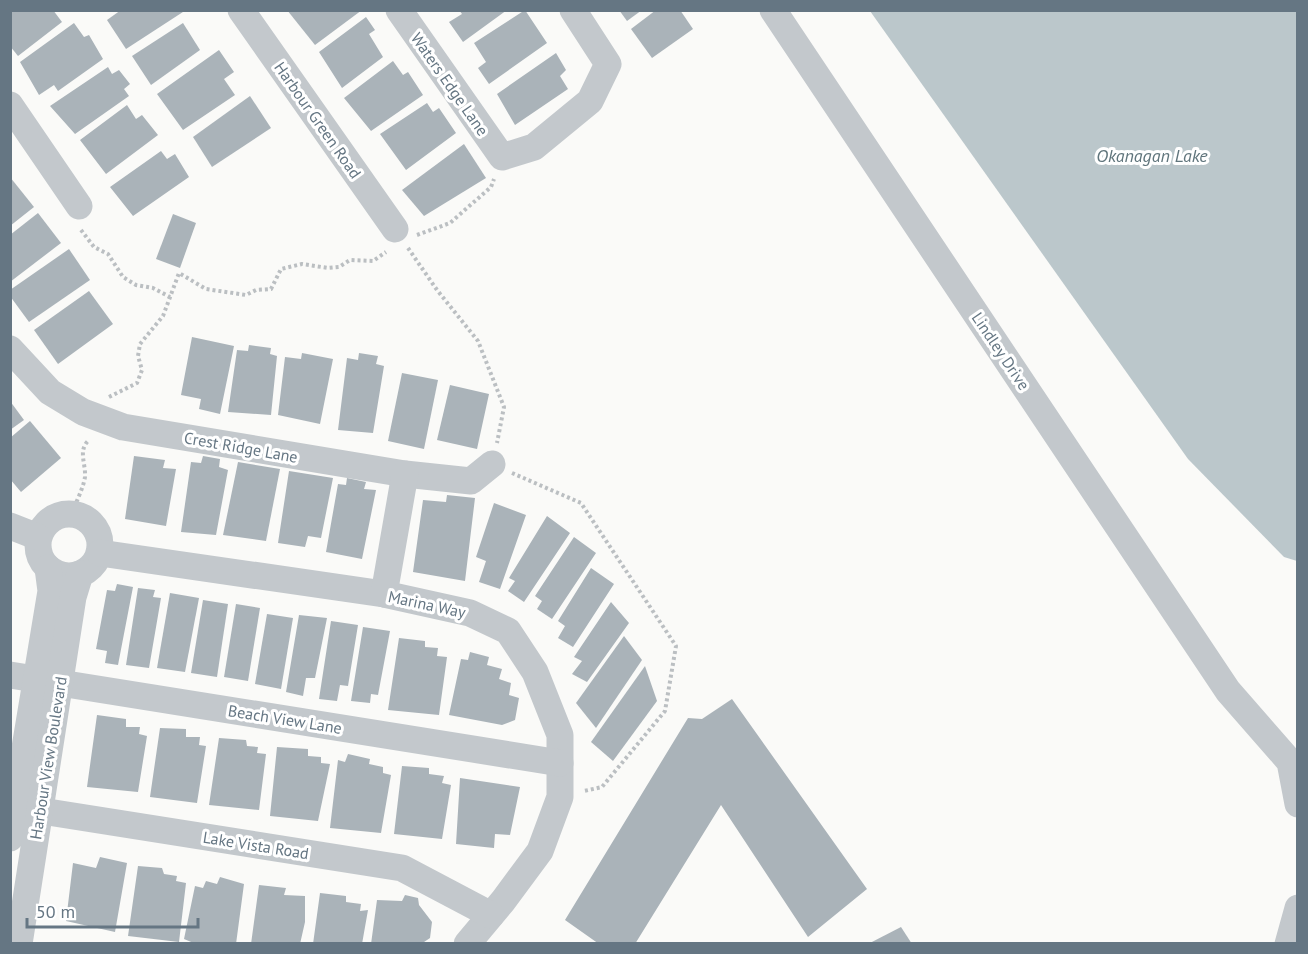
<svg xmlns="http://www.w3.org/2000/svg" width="1308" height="954" font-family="'PT Sans',sans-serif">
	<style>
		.water { fill: #bbc7cb }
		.building { fill: #aab3b9 }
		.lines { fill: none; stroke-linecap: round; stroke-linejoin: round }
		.path { stroke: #bbbfc2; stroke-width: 4; stroke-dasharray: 3 3; stroke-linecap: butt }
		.minor { stroke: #c3c8cc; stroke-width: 27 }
		.labels { text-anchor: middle; stroke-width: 6; stroke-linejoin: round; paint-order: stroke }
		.street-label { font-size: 16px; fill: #657683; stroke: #fff }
		.water-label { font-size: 18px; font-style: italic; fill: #60757c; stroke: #fff }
	</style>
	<rect width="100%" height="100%" fill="#fafaf8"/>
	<polygon class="water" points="870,11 1297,11 1297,561 1284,557 1188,459"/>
	<g class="building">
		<polygon points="10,10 53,10 62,22 18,56 10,46"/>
		<polygon points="121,10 186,10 126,49 107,20"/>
		<polygon points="287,10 362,10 315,45"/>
		<polygon points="459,10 507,10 463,42 449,22 462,14"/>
		<polygon points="525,10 547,43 489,84 478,68 486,62 474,43"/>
		<polygon points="619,10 642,10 627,21"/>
		<polygon points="656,10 680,10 693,29 652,58 631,29"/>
		<polygon points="366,17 375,30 369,34 383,57 342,88 319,52"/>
		<polygon points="74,23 84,37 89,35 103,59 58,91 54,85 39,95 20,62"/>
		<polygon points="183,23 200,50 151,85 132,56"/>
		<polygon points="219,50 234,72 224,79 235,95 183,130 157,94"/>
		<polygon points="556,53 566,70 560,76 568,89 515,125 497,94"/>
		<polygon points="393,61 403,75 408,72 423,95 371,131 344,98"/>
		<polygon points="108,67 112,74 119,70 130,84 124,89 129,96 75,134 50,106"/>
		<polygon points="250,96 271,128 212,167 193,137"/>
		<polygon points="427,103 433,112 439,108 456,133 406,170 380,134"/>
		<polygon points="127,105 136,119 142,115 158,135 106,174 80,140"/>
		<polygon points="464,144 486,178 424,216 402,190"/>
		<polygon points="161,151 167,159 175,154 189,177 133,216 110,187"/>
		<polygon points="10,177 34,207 10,226"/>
		<polygon points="38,213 61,243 10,282 10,235"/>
		<polygon points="173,214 196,223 180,268 156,259"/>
		<polygon points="69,249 90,280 29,322 10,296 10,290"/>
		<polygon points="89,291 113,324 58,364 34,330"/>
		<polygon points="192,337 234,346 220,414 199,409 201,399 181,395"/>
		<polygon points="249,345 271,348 270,354 277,356 271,415 228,412 237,350 248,351"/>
		<polygon points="302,353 333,359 320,424 278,415 285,357 301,359"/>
		<polygon points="359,353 378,356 376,364 384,366 373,433 338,430 347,358 358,360"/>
		<polygon points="402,373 438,380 424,449 388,441"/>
		<polygon points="450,385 489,394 477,449 437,440"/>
		<polygon points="10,401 24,420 10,430"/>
		<polygon points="30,421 61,458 21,492 10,479 10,438"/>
		<polygon points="134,456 165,460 163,468 176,469 166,526 125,519"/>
		<polygon points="203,456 220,459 219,467 228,470 216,535 181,532 191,462 201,463"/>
		<polygon points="238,462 280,469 266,541 223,535"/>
		<polygon points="289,471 333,478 321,538 308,536 305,547 278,543"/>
		<polygon points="347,478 366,482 364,489 376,490 362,559 326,552 338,484 346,485"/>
		<polygon points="447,495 475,498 465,581 413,572 423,500 446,502"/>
		<polygon points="494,503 526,515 500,589 479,582 486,561 476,557"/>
		<polygon points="547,516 570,533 524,602 508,591 515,581 509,578"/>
		<polygon points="574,537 596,553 552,619 537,609 542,601 535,596"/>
		<polygon points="591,568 614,584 573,647 558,638 565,626 558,621"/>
		<polygon points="117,584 133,587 118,665 105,663 107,651 96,649 107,590 115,591"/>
		<polygon points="138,588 155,590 153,597 161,598 149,668 126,665"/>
		<polygon points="170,593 199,598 185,672 157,668"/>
		<polygon points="203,600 228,604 217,677 191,673"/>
		<polygon points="611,602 629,623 587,682 572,674 582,661 574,657"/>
		<polygon points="236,604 260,608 248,681 224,677"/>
		<polygon points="267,614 293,618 281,689 255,684"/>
		<polygon points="299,615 327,618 315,678 306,678 303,696 286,692"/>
		<polygon points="331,621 358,625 348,686 340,685 337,701 319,699"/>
		<polygon points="363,627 390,631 378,695 371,694 370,703 351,701"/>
		<polygon points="624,636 642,660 596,728 576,703"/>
		<polygon points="399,638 425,641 425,647 438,648 437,656 447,657 439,715 388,710"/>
		<polygon points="470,652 489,657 487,665 502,669 499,679 511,683 509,695 519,698 515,720 502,725 449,715 461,659 468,660"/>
		<polygon points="645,666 657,701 613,761 591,742"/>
		<polygon points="732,699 867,889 808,937 721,805 635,944 599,944 565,920 688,718 702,719"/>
		<polygon points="97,715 126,719 126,727 140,727 139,734 147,736 138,792 87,787"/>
		<polygon points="160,728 186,729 186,737 200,737 199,745 206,746 197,803 150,797"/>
		<polygon points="219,738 246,740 247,746 258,747 257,753 266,754 259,810 209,805"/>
		<polygon points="277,747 308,749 308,756 321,757 321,763 330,764 318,821 270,816"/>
		<polygon points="348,754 370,759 369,764 383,767 383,773 391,775 381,833 330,828 338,760 345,762"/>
		<polygon points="402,766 429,768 429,774 444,776 442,783 451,785 442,839 394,834"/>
		<polygon points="460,778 520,787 510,835 495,834 494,848 456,844"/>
		<polygon points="100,857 127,863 115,932 66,921 73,863 96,868"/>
		<polygon points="138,866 162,868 164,874 177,876 176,881 186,883 179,942 128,936"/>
		<polygon points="220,877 244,884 236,944 196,944 184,939 195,886 203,888 206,881 217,884"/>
		<polygon points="259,885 286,888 284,895 305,896 305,922 300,944 251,944"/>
		<polygon points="320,893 346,896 346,902 361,904 360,911 368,910 362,944 313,944"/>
		<polygon points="405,895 418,898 419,905 432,922 430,938 421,944 371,944 377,900 402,901"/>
		<polygon points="901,927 912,944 868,944"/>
	</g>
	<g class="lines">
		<g class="path">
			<polyline points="81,230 94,247 108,254 123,277 136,285 153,288 170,297"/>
			<polyline points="417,235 450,223 491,187 494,179"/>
			<polyline points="408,248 437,290 478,341 504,407 497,443"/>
			<polyline points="109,397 137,383 142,370 138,356 140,344 163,316 179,273 206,289 246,295 256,290 271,289 281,269 302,264 328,268 339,267 350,260 373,261 386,252"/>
			<polyline points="512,473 581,503 676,646 665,711 602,787 584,791"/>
			<path d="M 72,513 C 76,502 83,489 85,477 C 86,464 78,451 88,441"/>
		</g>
		<g class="minor">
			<polyline points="241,10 395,229"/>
			<polyline points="399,10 502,157 534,147 590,101 608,64 573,10"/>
			<polyline points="773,10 1228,691 1290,762 1298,804"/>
			<polyline points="10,105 79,206"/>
			<polyline points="10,349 50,392 83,412 123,427 405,474 471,481 492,464"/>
			<circle cx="69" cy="545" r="31"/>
			<polyline points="10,526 38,537"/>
			<polyline points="100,553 384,594 470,613 508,631 535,672 560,735 560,797 540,851 503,901 467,944"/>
			<polyline points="384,594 405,474"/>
			<polyline points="10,675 560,763"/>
			<polyline points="10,806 402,868 491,915"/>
			<polyline points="10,838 51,591 48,568"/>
			<polyline points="19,944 73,597 80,574"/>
			<polyline points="1288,944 1298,908"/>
		</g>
	</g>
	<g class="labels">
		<g class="street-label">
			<text transform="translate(450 84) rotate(55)" y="6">Waters Edge Lane</text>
			<text transform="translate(318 120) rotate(55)" y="6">Harbour Green Road</text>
			<text transform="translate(1001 351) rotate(56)" y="6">Lindley Drive</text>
			<text transform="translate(241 447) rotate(10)" y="6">Crest Ridge Lane</text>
			<text transform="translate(427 604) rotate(12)" y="6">Marina Way</text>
			<text transform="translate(285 719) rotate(9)" y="6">Beach View Lane</text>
			<text transform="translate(48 758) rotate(-81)" y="6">Harbour View Boulevard</text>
			<text transform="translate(256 845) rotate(9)" y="6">Lake Vista Road</text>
		</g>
		<g class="water-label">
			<text x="1152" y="162">Okanagan Lake</text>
		</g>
	</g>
	<rect width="1308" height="954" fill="none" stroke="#657683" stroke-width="24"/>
	<path d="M27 918v9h171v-9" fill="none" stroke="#657683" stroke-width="3"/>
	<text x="36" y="918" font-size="18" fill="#657683" stroke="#ffffff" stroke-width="4.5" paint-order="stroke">50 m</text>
</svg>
